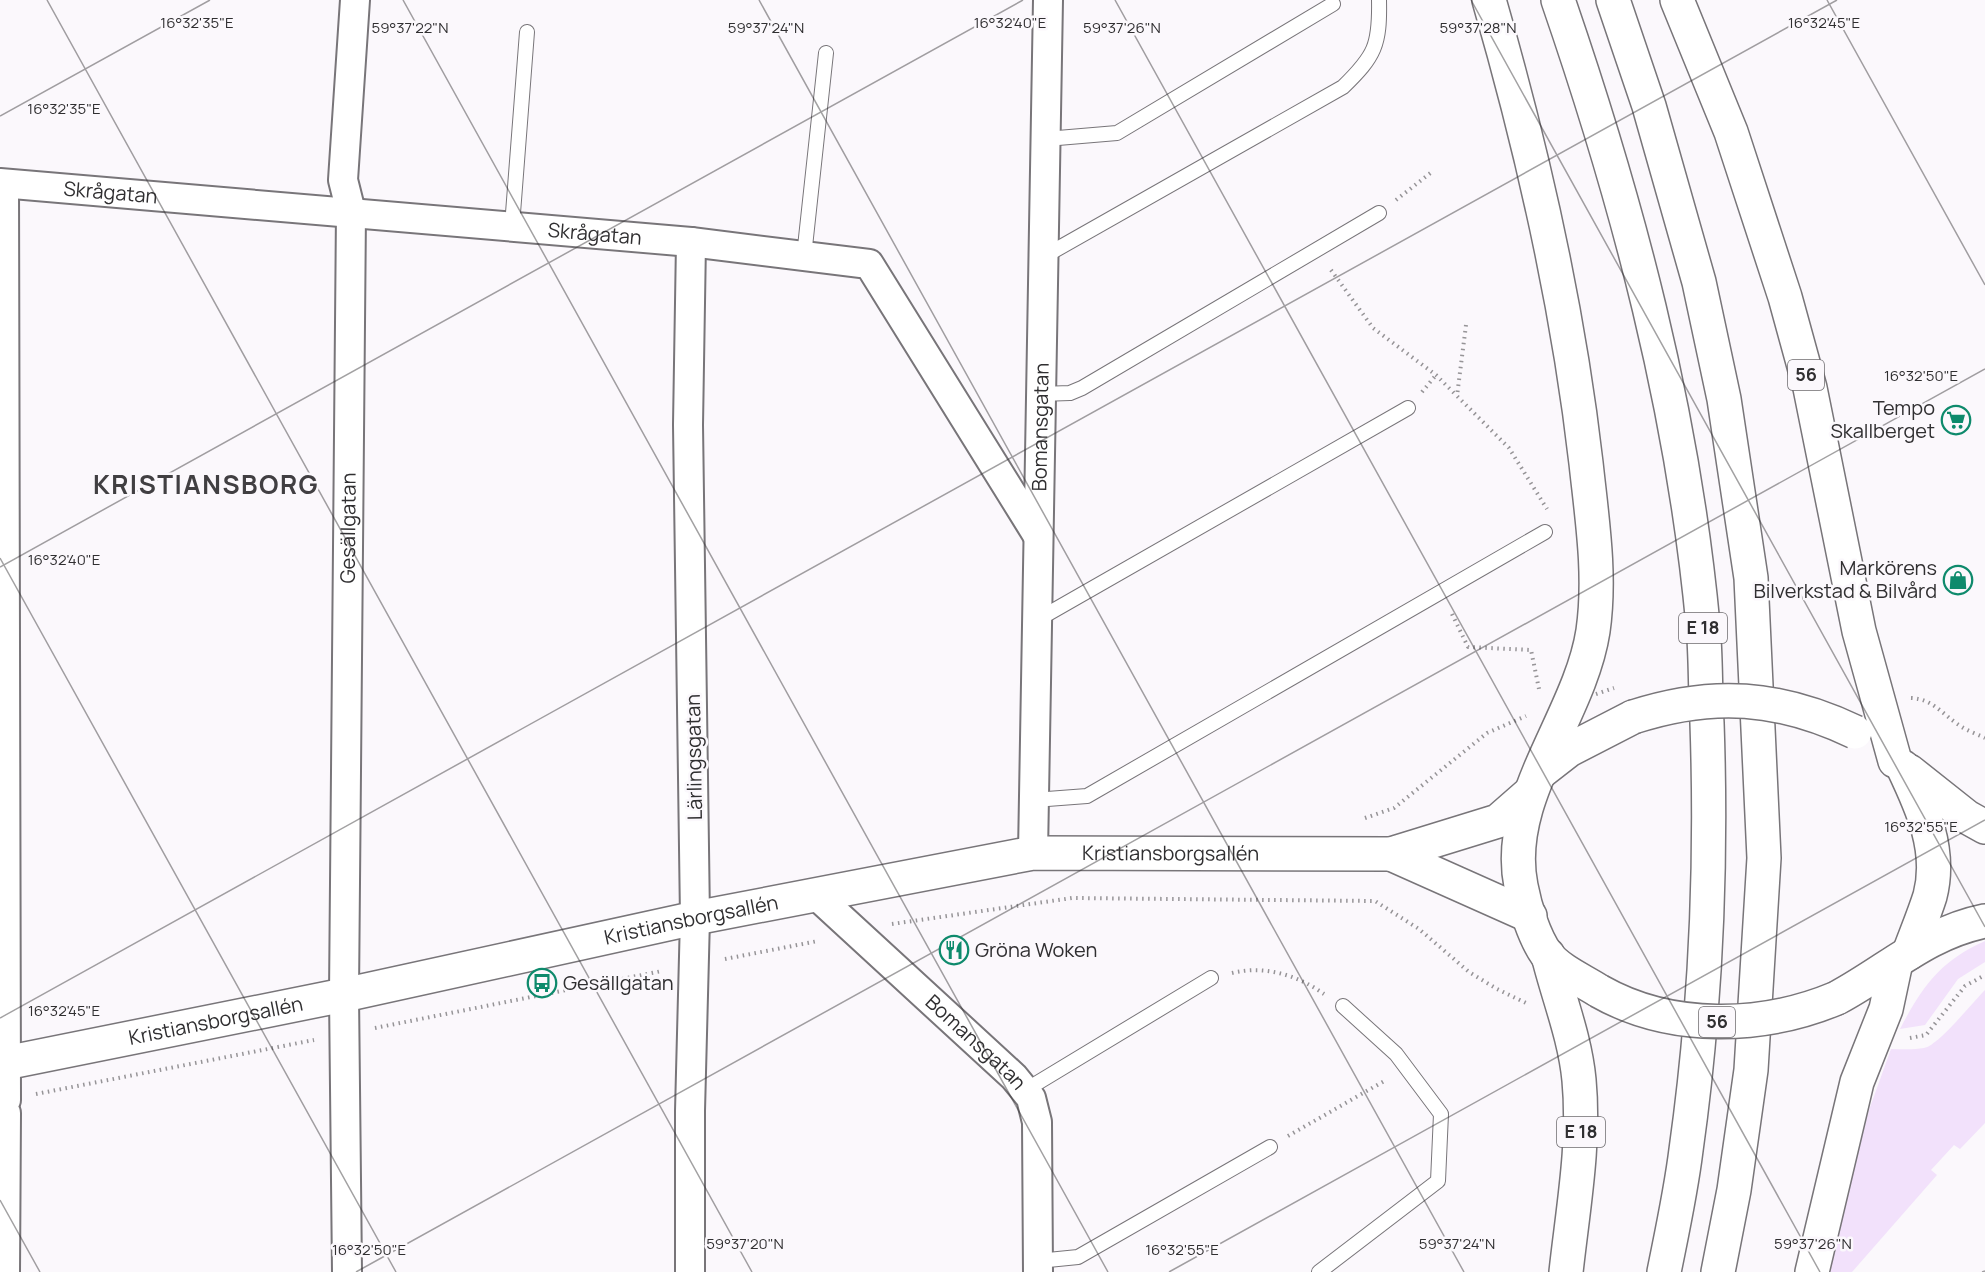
<svg xmlns="http://www.w3.org/2000/svg" width="1985" height="1272" font-family="Manrope,sans-serif">
	<style>
		.green { fill: #f2e1fb }
		.lines { fill: none; stroke-linecap: round; stroke-linejoin: round }
		.lane-casing { stroke: #787579; stroke-width: 16 }
		.street-casing { stroke: #787579; stroke-width: 32 }
		.secondary-casing { stroke: #787579; stroke-width: 36 }
		.highway-casing { stroke: #787579; stroke-width: 36 }
		.path { stroke: #969497; stroke-width: 4; stroke-dasharray: 1.5 4.5; stroke-linecap: butt }
		.lane { stroke: #fff; stroke-width: 14 }
		.street { stroke: #fff; stroke-width: 28 }
		.secondary { stroke: #fff; stroke-width: 33 }
		.highway { stroke: #fff; stroke-width: 33 }
		.highway-bridge-casing { stroke: #787579; stroke-width: 36; stroke-linecap: butt }
		.path-bridge { stroke: #969497; stroke-width: 4; stroke-dasharray: 1.5 4.5; stroke-linecap: butt }
		.highway-bridge { stroke: #fff; stroke-width: 33 }
		.ticks { fill: none; stroke: #302f31; stroke-width: 1.5; stroke-opacity: 0.45 }
		.labels { text-anchor: middle; stroke-width: 5; stroke-linejoin: round; paint-order: stroke }
		.shield { fill: #fbf8fc; stroke: #6d6b6e; stroke-width: 1.5 }
		.shield-label { font-size: 18px; font-weight: bold; fill: #302f31 }
		.street-label { font-size: 20px; fill: #302f31; stroke: #fbf8fc }
		.poi-label { font-size: 20px; fill: #302f31; stroke: #fbf8fc; text-anchor: end }
		.district-label { font-size: 26px; font-weight: bold; letter-spacing: 1.5px; fill: #413f42; stroke: #fbf8fc }
		.ticks-label { font-size: 15px; text-anchor: middle; fill: #302f31; stroke: #fbf8fc; stroke-width: 5; stroke-linejoin: round; paint-order: stroke }
	</style>
	<rect width="100%" height="100%" fill="#fbf8fc"/>
	<g class="green">
		<path d="M 1985,941 L 1985,962 L 1958,979 L 1925,1025 L 1900,1029 C 1922,987 1940,961 1985,941 Z"/>
		<path d="M 1985,990 L 1985,1123 L 1960,1149 L 1954,1145 L 1931,1170 L 1937,1175 L 1852,1272 L 1827,1272 L 1869,1110 L 1891,1049 C 1902,1049 1913,1050 1924,1048 C 1938,1046 1972,1003 1985,990 Z"/>
	</g>
	<g class="lines">
		<g class="lane-casing">
			<g id="lane">
				<polyline points="1046,139 1117,133 1333,4"/>
				<polyline points="512,226 527,32"/>
				<polyline points="804,256 826,53"/>
				<path d="M 1043,257 L 1343,87 C 1375,56 1380,45 1379,0"/>
				<polyline points="1040,394 1070,393 1082,388 1379,213"/>
				<polyline points="1037,620 1408,408"/>
				<polyline points="1034,800 1087,796 1545,532"/>
				<polyline points="1024,1091 1211,978"/>
				<polyline points="1038,1261 1078,1257 1270,1147"/>
				<polyline points="1319,1272 1438,1181 1441,1114 1396,1054 1343,1006"/>
			</g>
		</g>
		<g class="street-casing">
			<g id="street">
				<path id="s1" d="M 0,183 L 691,242 L 869,264 L 1038,536"/>
				<polyline points="4,184 6,1100"/>
				<path id="s2" d="M 1033,853 L 1048,0"/>
				<path id="s3" d="M 817,896 L 1014,1077 L 1031,1098 L 1037,1122 L 1038,1272"/>
				<polyline points="5,1272 6,1113"/>
				<path id="s4" d="M 347,1272 L 344,995 L 351,212 L 343,180 L 355,0"/>
				<polyline points="690,1272 690,1111 695,918 688,425 691,242"/>
			</g>
		</g>
		<g class="secondary-casing">
			<g id="secondary">
				<polyline points="1391,854 1530,916"/>
				<path id="s5" d="M 0,1064 L 344,995 L 695,918 L 1033,853 L 1391,854 L 1498,821 L 1530,793"/>
			</g>
		</g>
		<g class="highway-casing">
			<g id="highway">
				<path d="M 1489,0 C 1533,152 1568,306 1586,463 C 1592,519 1601,575 1593,631 C 1580,716 1503,798 1521,886 C 1525,907 1534,937 1547,955 C 1560,971 1582,980 1599,991"/>
				<path d="M 1558,0 C 1628,203 1683,410 1703,625 C 1706,657 1705,690 1707,723 C 1712,866 1706,1008 1686,1150 C 1681,1191 1672,1232 1664,1272"/>
				<polyline points="1613,0 1649,106 1699,282 1724,399 1751,578 1764,858 1751,1070 1734,1190 1718,1272"/>
				<polyline points="1677,0 1731,132 1785,297 1810,388 1859,631 1895,761"/>
				<path d="M 1903,767 C 1922,807 1942,850 1930,896 C 1924,915 1916,934 1909,953"/>
				<polyline points="1542,771 1569,750 1633,717"/>
				<polyline points="1909,771 1967,817 1985,827"/>
				<path d="M 1548,955 C 1558,996 1575,1037 1579,1080 C 1585,1144 1573,1208 1566,1272"/>
				<path d="M 1837,998 C 1889,970 1926,933 1985,921"/>
				<polyline points="1812,1272 1857,1082 1886,1009 1896,962"/>
			</g>
		</g>
		<g class="path">
			<polyline points="1396,200 1433,171"/>
			<polyline points="1331,270 1373,328 1436,375 1457,396"/>
			<polyline points="1466,325 1457,396 1509,448 1547,509"/>
			<polyline points="1422,392 1436,375"/>
			<polyline points="1452,614 1468,647 1531,650 1539,689"/>
			<path d="M 1911,698 C 1933,699 1942,714 1959,725 C 1967,731 1977,734 1985,738"/>
			<polyline points="1365,818 1394,808 1487,733 1526,716"/>
			<polyline points="892,924 1072,898 1375,901 1419,929 1469,972 1497,989 1526,1003"/>
			<polyline points="725,959 818,941"/>
			<path d="M 1232,973 C 1265,965 1297,975 1324,994"/>
			<polyline points="375,1028 662,971"/>
			<polyline points="1910,1038 1926,1035 1965,986 1985,975"/>
			<polyline points="36,1094 314,1040"/>
			<polyline points="1288,1136 1386,1080"/>
		</g>
		<use href="#lane" class="lane"/>
		<use href="#street" class="street"/>
		<use href="#secondary" class="secondary"/>
		<use href="#highway" class="highway"/>
		<g class="highway-bridge-casing">
			<g id="highway-bridge">
				<path d="M 1633,717 C 1713,691 1779,696 1855,732"/>
				<path d="M 1599,991 C 1671,1032 1763,1029 1837,998"/>
			</g>
		</g>
		<polyline class="path-bridge" points="1596,694 1614,688"/>
		<use href="#highway-bridge" class="highway-bridge"/>
	</g>
	<path class="ticks" d="M 47,0 L 752,1272M 403,0 L 1108,1272M 759,0 L 1464,1272M 1115,0 L 1820,1272M 1471,0 L 1985,927M 1827,0 L 1985,285M 0,116 L 210,0M 0,558 L 396,1272M 0,567 L 1023,0M 0,1018 L 1837,0M 0,1200 L 40,1272M 356,1272 L 1985,369M 1169,1272 L 1985,820M 1982,1272 L 1985,1271"/>
	<defs>
		<g id="supermarket-ring" transform="scale(1.5)"><circle r="9.5" fill="#fbf8fc" stroke="#0e8a6c" stroke-width="1.5"/><path d="M-6-5.5h2.5l.6 2H6L4.5 2H-2.5L-4.4-4H-6ZM-1.5 3.2a1.3 1.3 0 1 0 .1 0ZM3 3.2a1.3 1.3 0 1 0 .1 0Z" fill="#0e8a6c"/></g>
		<g id="shop-ring" transform="scale(1.5)"><circle r="9.5" fill="#fbf8fc" stroke="#0e8a6c" stroke-width="1.5"/><path d="M-5-2.5h2.3a2.7 3.5 0 0 1 5.4 0H5L5.5 6h-11ZM-1.5-2.5h3a1.5 2.3 0 0 0-3 0Z" fill="#0e8a6c"/></g>
		<g id="restaurant-ring" transform="scale(1.5)"><circle r="9.5" fill="#fbf8fc" stroke="#0e8a6c" stroke-width="1.5"/><path d="M-5-6h1v4h1v-4h1v4h1v-4h1v5L-1.5 .5V6h-2V.5L-5-1ZM5-6V6H3V1.5H1.5Q1.5-4 5-6Z" fill="#0e8a6c"/></g>
		<g id="bus-ring" transform="scale(1.5)"><circle r="9.5" fill="#fbf8fc" stroke="#0e8a6c" stroke-width="1.5"/><path d="M-5-6H5V4H4V6H2V4H-2V6H-4V4H-5ZM-3.5-4V0h7V-4ZM-3.5 1.2v1.5H-2V1.2ZM2 1.2v1.5H3.5V1.2Z" fill="#0e8a6c"/></g>
	</defs>
	<g fill-rule="evenodd">
		<use href="#supermarket-ring" x="1956" y="420"/>
		<use href="#shop-ring" x="1958" y="580"/>
		<use href="#restaurant-ring" x="954" y="950"/>
		<use href="#bus-ring" x="542" y="983"/>
	</g>
	<g class="labels">
		<g class="shield">
			<rect x="1788" y="360" width="36" height="30" rx="4.5"/>
			<rect x="1679" y="613" width="48" height="30" rx="4.5"/>
			<rect x="1699" y="1007" width="36" height="30" rx="4.5"/>
			<rect x="1557" y="1117" width="48" height="30" rx="4.5"/>
		</g>
		<g class="shield-label">
			<text x="1806" y="381">56</text>
			<text x="1703" y="634">E 18</text>
			<text x="1717" y="1028">56</text>
			<text x="1581" y="1138">E 18</text>
		</g>
		<g class="street-label">
			<text dy="7" stroke="none"><textPath href="#s1" startOffset="111">Skrågatan</textPath></text>
			<text dy="7" stroke="none"><textPath href="#s1" startOffset="597">Skrågatan</textPath></text>
			<text dy="7" stroke="none"><textPath href="#s2" startOffset="426">Bomansgatan</textPath></text>
			<text dy="7" stroke="none"><textPath href="#s4" startOffset="744">Gesällgatan</textPath></text>
			<text transform="translate(694 757) rotate(-91)" y="7">Lärlingsgatan</text>
			<text dy="7" stroke="none"><textPath href="#s5" startOffset="1192">Kristiansborgsallén</textPath></text>
			<text dy="7" stroke="none"><textPath href="#s5" startOffset="706">Kristiansborgsallén</textPath></text>
			<text dy="7" stroke="none"><textPath href="#s5" startOffset="220">Kristiansborgsallén</textPath></text>
			<text dy="7" stroke="none"><textPath href="#s3" startOffset="216">Bomansgatan</textPath></text>
		</g>
		<g class="poi-label">
			<text x="1935" y="415">Tempo<tspan x="1935" dy="23">Skallberget</tspan></text>
			<text x="1937" y="575">Markörens<tspan x="1937" dy="23">Bilverkstad &amp; Bilvård</tspan></text>
			<text x="975" y="957" text-anchor="start">Gröna Woken</text>
			<text x="563" y="990" text-anchor="start">Gesällgatan</text>
		</g>
		<g class="district-label">
			<text x="206" y="494">KRISTIANSBORG</text>
		</g>
	</g>
	<g class="ticks-label">
		<text x="197" y="28">16°32'35"E</text>
		<text x="1010" y="28">16°32'40"E</text>
		<text x="1824" y="28">16°32'45"E</text>
		<text x="410" y="33">59°37'22"N</text>
		<text x="766" y="33">59°37'24"N</text>
		<text x="1122" y="33">59°37'26"N</text>
		<text x="1478" y="33">59°37'28"N</text>
		<text x="64" y="114">16°32'35"E</text>
		<text x="1921" y="381">16°32'50"E</text>
		<text x="64" y="565">16°32'40"E</text>
		<text x="1921" y="832">16°32'55"E</text>
		<text x="64" y="1016">16°32'45"E</text>
		<text x="745" y="1249">59°37'20"N</text>
		<text x="1457" y="1249">59°37'24"N</text>
		<text x="1813" y="1249">59°37'26"N</text>
		<text x="369" y="1255">16°32'50"E</text>
		<text x="1182" y="1255">16°32'55"E</text>
	</g>
</svg>
